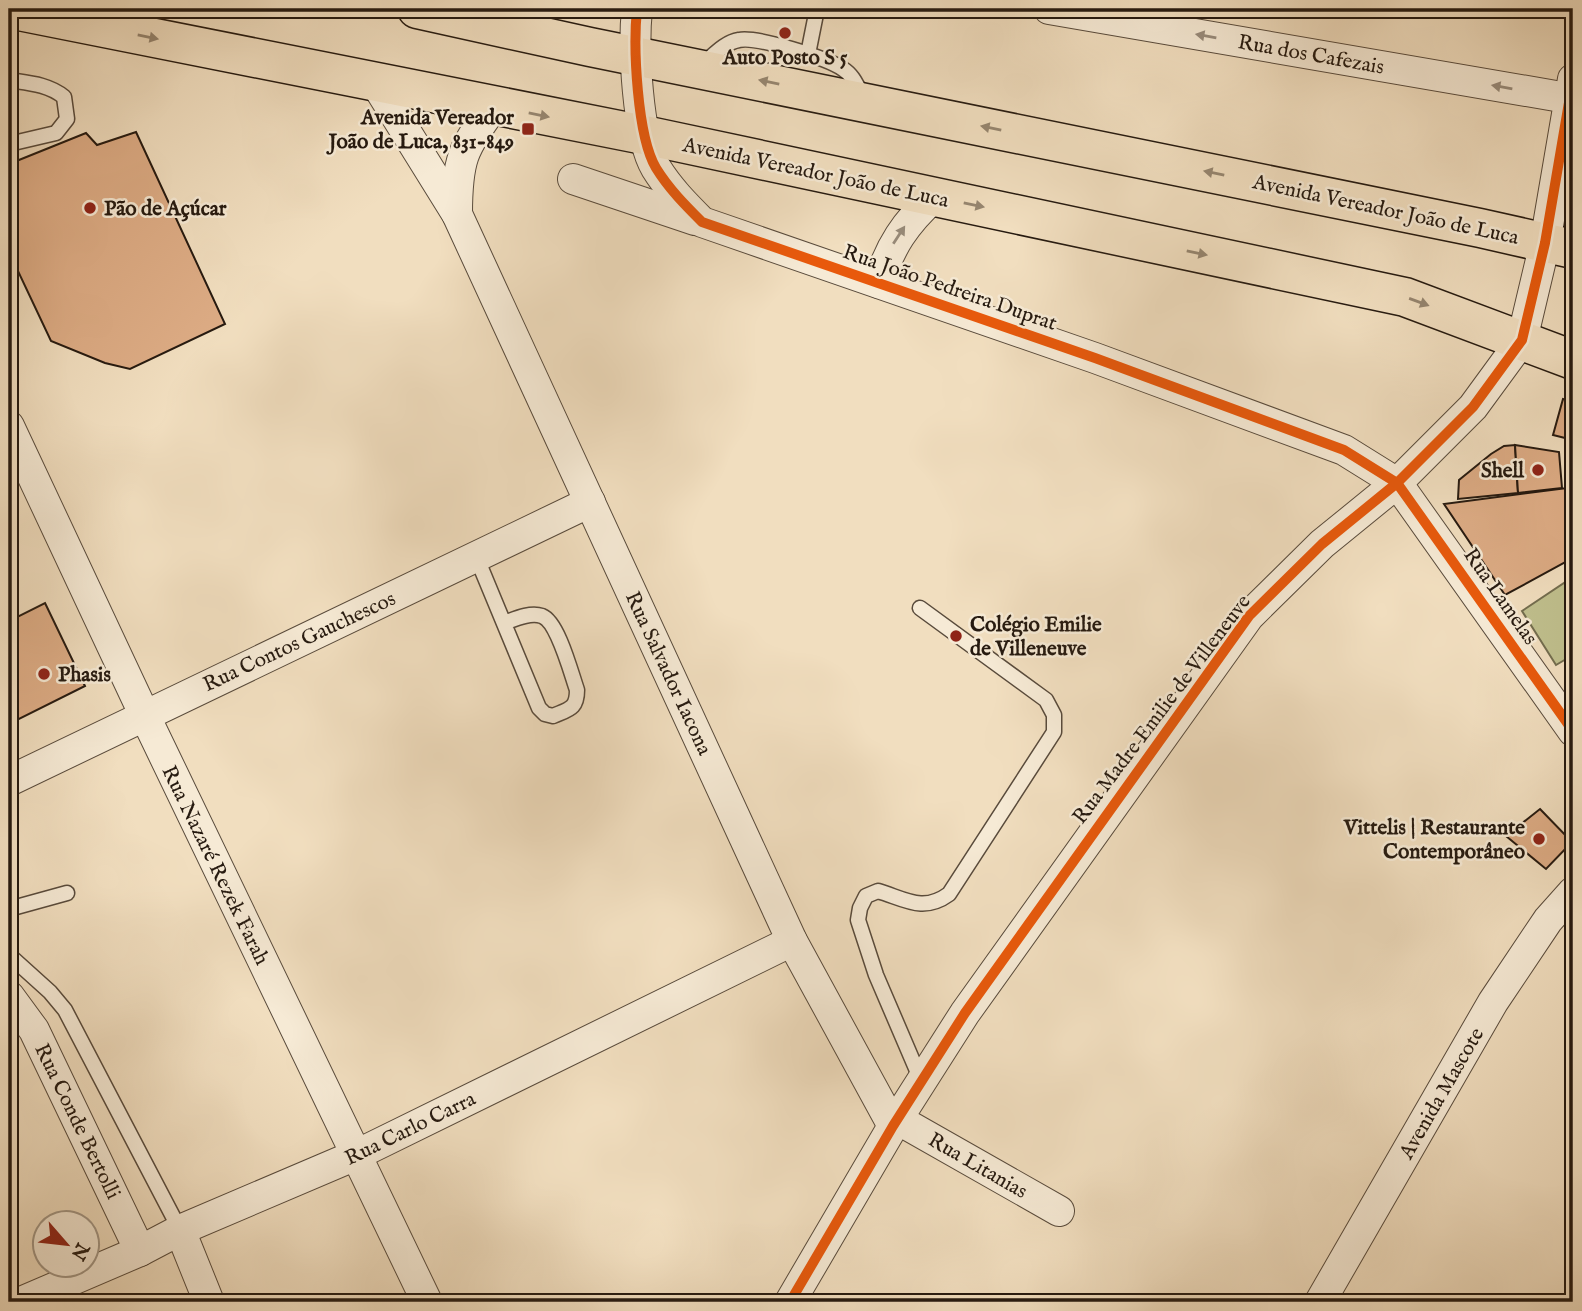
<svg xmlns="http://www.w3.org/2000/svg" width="1582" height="1311" font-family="'IM FELL English',serif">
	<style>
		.green { fill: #c0c08e; stroke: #736d4f; stroke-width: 2 }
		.building { fill: #ddac85; stroke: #261a10; stroke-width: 2 }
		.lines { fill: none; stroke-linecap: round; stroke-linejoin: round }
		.service-casing { stroke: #594b3c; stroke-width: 17 }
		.minor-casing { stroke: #594b3c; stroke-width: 32 }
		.primary-casing { stroke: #261a10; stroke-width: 41 }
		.service { stroke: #f6ead5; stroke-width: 14 }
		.minor { stroke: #f6ead5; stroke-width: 30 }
		.primary { stroke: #f1debf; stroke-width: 38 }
		.cycleway-casing { stroke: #f6ead5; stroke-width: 15 }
		.cycleway { stroke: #e8590c; stroke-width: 10 }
		.oneway { fill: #988c7c }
		.oneway2 { fill: #968670 }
		.poi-dot { fill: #8f2418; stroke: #f6ead5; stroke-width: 2.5 }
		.labels { text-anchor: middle; stroke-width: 5; stroke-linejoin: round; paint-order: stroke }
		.street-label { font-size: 21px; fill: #261a10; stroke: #f6ead5 }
		.poi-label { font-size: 21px; font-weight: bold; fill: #261a10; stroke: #f6ead5; text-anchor: end }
	</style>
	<rect width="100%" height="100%" fill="#f1debf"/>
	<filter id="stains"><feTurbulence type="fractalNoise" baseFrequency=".00286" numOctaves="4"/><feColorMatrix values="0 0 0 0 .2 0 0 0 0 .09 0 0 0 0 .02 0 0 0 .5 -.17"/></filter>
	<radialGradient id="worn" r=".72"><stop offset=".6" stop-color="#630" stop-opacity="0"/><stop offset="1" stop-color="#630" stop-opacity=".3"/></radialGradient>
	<polygon class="green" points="1567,581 1573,591 1573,655 1556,665 1522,611"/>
	<g class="building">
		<polygon points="136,132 225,324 130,369 105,363 51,341 9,252 9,164 86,133 97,145"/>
		<polygon points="1563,399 1573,401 1573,440 1553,435"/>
		<polygon points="1515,445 1518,493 1458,499 1459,480 1491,454 1504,446"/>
		<polygon points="1515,445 1559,452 1562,488 1518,493"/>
		<polygon points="1567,488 1573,500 1573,558 1505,595 1444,504"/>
		<polygon points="45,603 85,686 9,724 9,621"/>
		<polygon points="1540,809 1572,842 1546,869 1506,836"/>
	</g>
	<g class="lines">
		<g class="service-casing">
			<g id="service">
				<polyline points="808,54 817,9"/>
				<path d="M 703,64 C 713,56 725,42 739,40 C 756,36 827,58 843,69 C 853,75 857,86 862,95"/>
				<path d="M 9,80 C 28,83 48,84 64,97 L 67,119 L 56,133 L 9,144"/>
				<path d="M 476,556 L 539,708 L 545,714 L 553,716 C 569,709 577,709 577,690 C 571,673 558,622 542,616 C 530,612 515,619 504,623"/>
				<path d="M 920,608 L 1046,700 L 1054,715 L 1054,732 L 949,894 C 923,913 905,899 878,891 L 866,896 L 860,908 L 858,920 L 876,975 L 921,1080"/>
				<polyline points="9,909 67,893"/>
				<polyline points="9,955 50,992 65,1010 180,1230"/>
			</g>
		</g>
		<g class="minor-casing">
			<g id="minor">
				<path d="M 637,9 C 633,47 637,136 656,168 C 669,189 685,205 702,222 L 1095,358 L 1344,450 L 1397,483 L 1573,731"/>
				<polyline points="1049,9 1573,99"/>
				<polyline points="375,82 457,214 792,941 893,1126"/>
				<polyline points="573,179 695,220"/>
				<path d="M 457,214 C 457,161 462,148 494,106"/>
				<path d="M 879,283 C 889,247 906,222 934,197"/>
				<polyline points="9,426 144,714 427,1302"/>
				<polyline points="9,781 590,502"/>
				<polyline points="9,996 34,1030 140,1251"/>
				<polyline points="897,1119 1059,1211"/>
				<polyline points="180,1230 209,1302"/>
				<polyline points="21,1302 140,1251 180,1230 356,1155 792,941"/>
				<polyline points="790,1302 893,1126 965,1013 1249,616 1322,544 1397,483 1473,407 1522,340 1545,243 1573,79"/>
				<polyline points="1320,1302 1493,1002 1548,920 1573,892"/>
			</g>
		</g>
		<g class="primary-casing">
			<g id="primary">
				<polyline points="9,9 644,135 1405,297 1573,360"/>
				<polyline points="417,9 590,47 1480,228 1573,249"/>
			</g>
		</g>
		<use href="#service" class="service"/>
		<use href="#minor" class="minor"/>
		<use href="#primary" class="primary"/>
		<g class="cycleway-casing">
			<g id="cycleway">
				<path d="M 637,9 C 633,47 637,136 656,168 C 669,189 685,205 702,222 L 1095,358 L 1344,450 L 1397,483 L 1573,731"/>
				<polyline points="790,1302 893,1126 965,1013 1249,616 1322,544 1397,483 1473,407 1522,340 1545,243 1573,79"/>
			</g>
		</g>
		<use href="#cycleway" class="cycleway"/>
	</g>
	<defs><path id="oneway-solid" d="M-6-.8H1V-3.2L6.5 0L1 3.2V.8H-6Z" transform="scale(1.75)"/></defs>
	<g class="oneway">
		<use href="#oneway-solid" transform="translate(1206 36) rotate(-170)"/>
		<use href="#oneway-solid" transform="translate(1502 87) rotate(-170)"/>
		<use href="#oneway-solid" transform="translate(899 235) rotate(-57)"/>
	</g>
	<g class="oneway2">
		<use href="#oneway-solid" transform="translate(148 37) rotate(11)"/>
		<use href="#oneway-solid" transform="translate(769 82) rotate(-168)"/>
		<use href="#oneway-solid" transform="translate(539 115) rotate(11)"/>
		<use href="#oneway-solid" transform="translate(991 128) rotate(-168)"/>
		<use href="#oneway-solid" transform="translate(1214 173) rotate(-168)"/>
		<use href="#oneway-solid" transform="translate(974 205) rotate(12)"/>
		<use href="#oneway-solid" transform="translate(1197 253) rotate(12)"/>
		<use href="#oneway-solid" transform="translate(1419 302) rotate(20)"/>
	</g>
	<g class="poi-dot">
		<circle cx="785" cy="33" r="7"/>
		<rect x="521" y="122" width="14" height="14" rx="3.5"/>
		<circle cx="90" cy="208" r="7"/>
		<circle cx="1538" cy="470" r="7"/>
		<circle cx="956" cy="636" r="7"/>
		<circle cx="44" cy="674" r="7"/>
		<circle cx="1539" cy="839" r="7"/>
	</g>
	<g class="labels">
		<g class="street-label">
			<text transform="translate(1311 54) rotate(10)" y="7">Rua dos Cafezais</text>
			<text transform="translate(816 172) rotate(12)" y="7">Avenida Vereador João de Luca</text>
			<text transform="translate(1386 209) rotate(12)" y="7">Avenida Vereador João de Luca</text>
			<text transform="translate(950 287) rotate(19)" y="7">Rua João Pedreira Duprat</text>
			<text transform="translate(1501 596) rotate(55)" y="7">Rua Lamelas</text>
			<text transform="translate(299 641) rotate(-25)" y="7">Rua Contos Gauchescos</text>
			<text transform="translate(669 673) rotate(65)" y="7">Rua Salvador Iacona</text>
			<text transform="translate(1161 709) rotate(-53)" y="7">Rua Madre Emilie de Villeneuve</text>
			<text transform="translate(216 865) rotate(64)" y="7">Rua Nazaré Rezek Farah</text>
			<text transform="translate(1441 1093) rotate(-60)" y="7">Avenida Mascote</text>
			<text transform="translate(78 1121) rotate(64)" y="7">Rua Conde Bertolli</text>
			<text transform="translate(410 1128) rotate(-26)" y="7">Rua Carlo Carra</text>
			<text transform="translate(978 1165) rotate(30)" y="7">Rua Litanias</text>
		</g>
		<g class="poi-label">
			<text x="785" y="64" text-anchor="middle">Auto Posto S 5</text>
			<text x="514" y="124">Avenida Vereador<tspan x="514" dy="24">João de Luca, 831-849</tspan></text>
			<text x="104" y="215" text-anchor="start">Pão de Açúcar</text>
			<text x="1524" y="477">Shell</text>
			<text x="970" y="631" text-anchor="start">Colégio Emilie<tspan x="970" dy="24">de Villeneuve</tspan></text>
			<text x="58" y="681" text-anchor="start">Phasis</text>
			<text x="1525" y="834">Vittelis | Restaurante<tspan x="1525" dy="24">Contemporâneo</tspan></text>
		</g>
	</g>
	<rect width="1582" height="1311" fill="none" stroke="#f1debf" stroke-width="35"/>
	<rect x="10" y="10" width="1561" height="1290" fill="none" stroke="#261a10" stroke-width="3.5"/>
	<rect x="18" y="18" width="1547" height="1276" fill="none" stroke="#261a10" stroke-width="2"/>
	<g transform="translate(66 1244) rotate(118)"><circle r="33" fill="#f6ead5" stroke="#a39786" stroke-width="2"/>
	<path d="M0-5L12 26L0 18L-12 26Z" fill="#8f2418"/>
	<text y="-10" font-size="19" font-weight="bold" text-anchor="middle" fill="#261a10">N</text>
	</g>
	<rect width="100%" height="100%" filter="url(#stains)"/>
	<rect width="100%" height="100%" fill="url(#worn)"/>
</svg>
